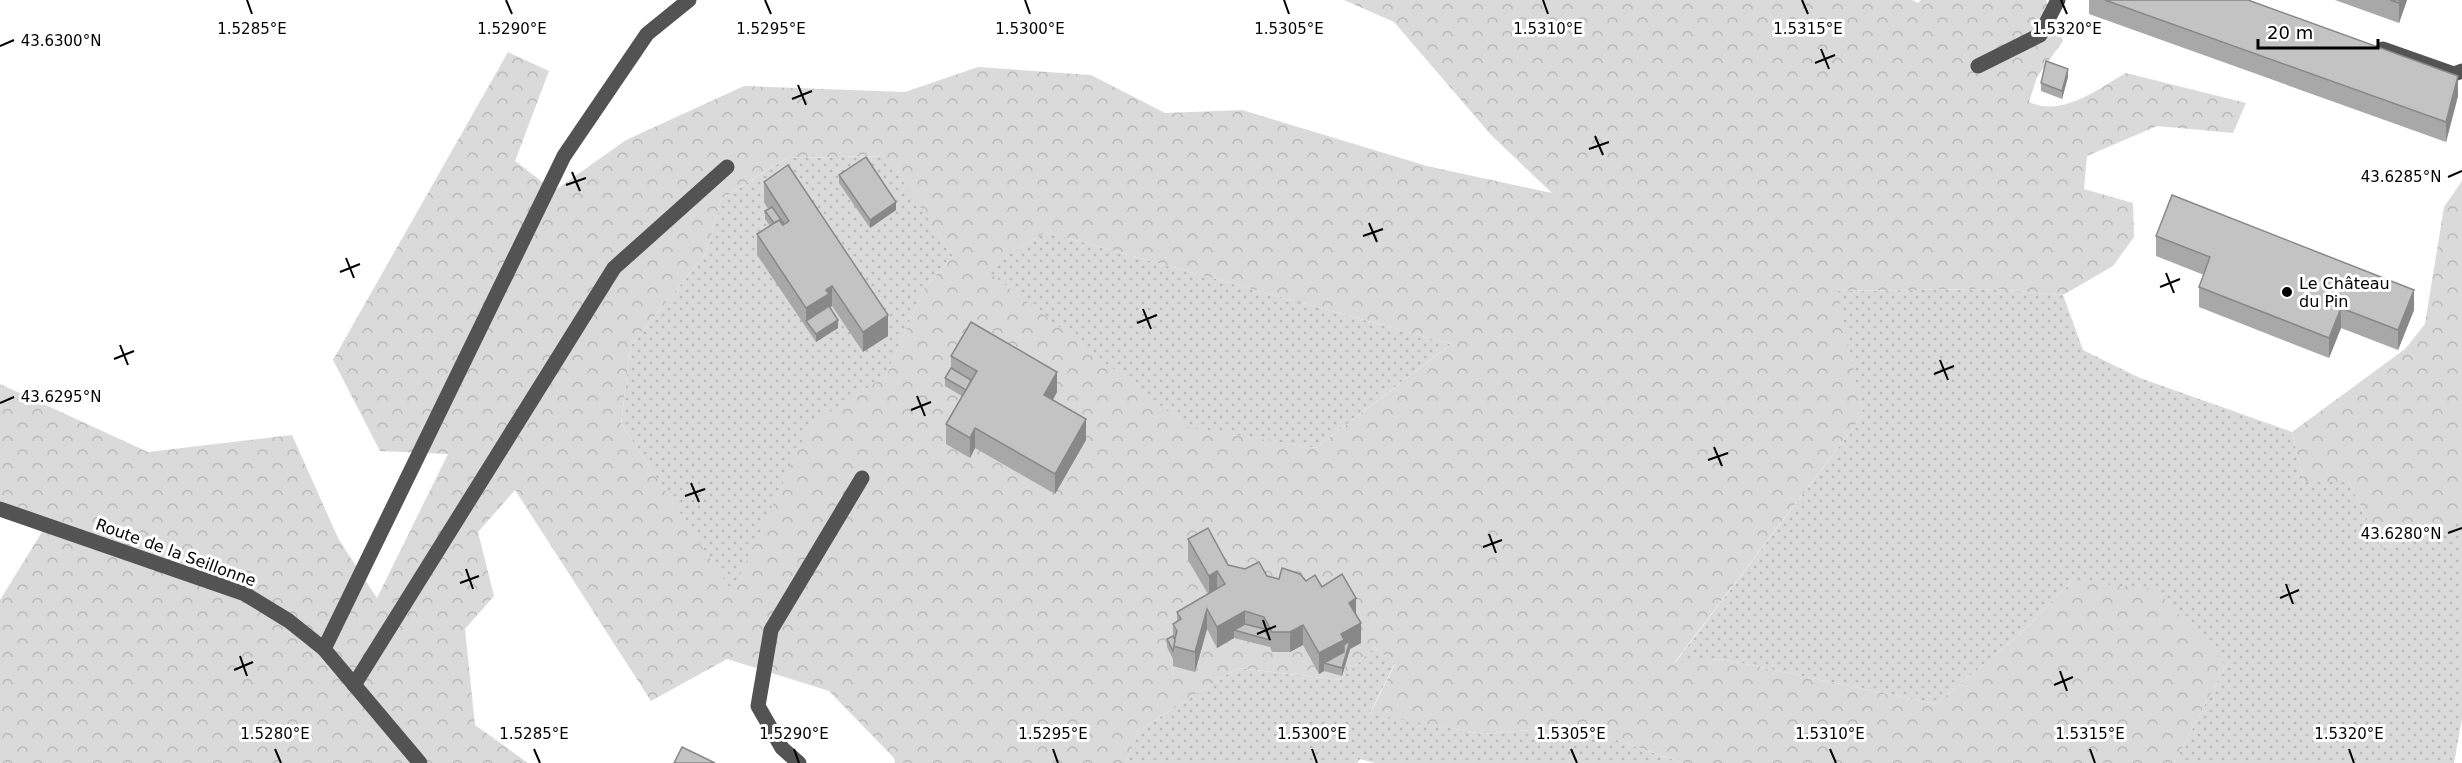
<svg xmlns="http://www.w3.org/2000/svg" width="2462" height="763" font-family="'DejaVu Sans',sans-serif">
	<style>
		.grass { fill: url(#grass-dots) }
		.forest { fill: url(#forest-crowns); fill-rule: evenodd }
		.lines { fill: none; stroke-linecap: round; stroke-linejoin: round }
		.minor { stroke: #535353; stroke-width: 15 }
		.wall { fill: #a8a8a8 }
		.shaded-wall { fill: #888 }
		.building { fill: #c3c3c3; stroke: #888; stroke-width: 1.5 }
		.ticks { fill: none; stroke: #000; stroke-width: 2 }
		.poi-dot { fill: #000; stroke: #fff; stroke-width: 2 }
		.labels { text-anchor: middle; stroke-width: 6; stroke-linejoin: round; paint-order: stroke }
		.poi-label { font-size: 16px; fill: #000; stroke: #fff; text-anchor: start }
		.street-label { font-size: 16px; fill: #000; stroke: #fff }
		.ticks-label { font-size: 15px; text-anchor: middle; fill: #000; stroke: #fff; stroke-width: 6; stroke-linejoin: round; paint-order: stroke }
	</style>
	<defs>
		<pattern id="grass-dots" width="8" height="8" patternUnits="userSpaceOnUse" patternTransform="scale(1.5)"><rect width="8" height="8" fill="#dadada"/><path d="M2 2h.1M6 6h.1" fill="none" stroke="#b9b9b9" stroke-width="1.8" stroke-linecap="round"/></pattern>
		<pattern id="forest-crowns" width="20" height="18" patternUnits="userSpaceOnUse" patternTransform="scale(1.5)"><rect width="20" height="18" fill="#dadada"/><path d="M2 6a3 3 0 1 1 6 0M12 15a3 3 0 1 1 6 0" fill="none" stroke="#b9b9b9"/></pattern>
	</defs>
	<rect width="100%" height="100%" fill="#fff"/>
	<g class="grass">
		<polygon points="887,156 953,256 923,290 886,376 810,426 732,593 621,423 631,345 707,252 721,199 787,158"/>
		<polygon points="1046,232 1451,344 1316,448 1188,428 984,269"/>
		<polygon points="1995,289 2063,295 2083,350 2140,378 2292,432 2304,482 2349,482 2382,549 2462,521 2462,719 2454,763 2174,763 2226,665 2072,581 2019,635 1936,704 1721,659 1674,664 1863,415 1836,291"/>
		<polygon points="1375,647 1395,663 1370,713 1483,734 1576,726 1683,763 1375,763 1360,759 1357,763 1125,763 1138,731 1237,668 1340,680"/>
	</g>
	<g class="forest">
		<path d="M 1344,0 L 1912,0 L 1918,3 L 1921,0 L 2046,0 L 2063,41 L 2037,77 L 2029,102 C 2063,117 2096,90 2126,73 L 2246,103 L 2233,133 L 2157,126 L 2087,156 L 2084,189 L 2133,203 L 2134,237 L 2113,266 L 2063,295 L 1995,289 L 1837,291 L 1863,415 L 1674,663 L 1721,659 L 1936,704 L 2019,635 L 2072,581 L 2155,589 L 2226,665 L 2174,763 L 1683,763 L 1576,726 L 1484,734 L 1370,714 L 1395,664 L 1375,647 L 1340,680 L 1237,668 L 1138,731 L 1125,763 L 895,763 L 894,758 L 829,691 L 727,659 L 651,701 L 515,490 L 478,532 L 494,596 L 465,629 L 475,725 L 528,763 L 0,763 L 0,600 L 42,532 L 0,503 L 0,384 L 148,452 L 292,435 L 339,540 L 377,598 L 448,454 L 380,451 L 333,360 L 508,52 L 549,71 L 515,161 L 554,191 L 626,140 L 744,86 L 905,92 L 978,67 L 1091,75 L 1165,113 L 1242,110 L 1427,166 L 1552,193 L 1492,136 L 1394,22 ZM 886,156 L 953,256 L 923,290 L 886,376 L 810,425 L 732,592 L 621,423 L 631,345 L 707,252 L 721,199 L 787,158 ZM 1046,232 L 1451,344 L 1450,345 L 1316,448 L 1188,427 L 985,269 Z"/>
		<polygon points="2462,181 2462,521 2382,549 2349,482 2304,482 2292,432 2405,349 2425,324 2444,207"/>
	</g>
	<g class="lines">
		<g class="minor">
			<polyline points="2383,49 2454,74 2462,71"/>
			<polyline points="1978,66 2040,35 2058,0"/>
			<polyline points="0,509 245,594 289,621 324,649 420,763"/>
			<polyline points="324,649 564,156 647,34 689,0"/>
			<polyline points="354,685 614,268 727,167"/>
			<polyline points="799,763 782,748 758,706 771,630 862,478"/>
		</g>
	</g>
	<g class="wall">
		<polygon points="2089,0 2248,0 2458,96 2446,142 2089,14"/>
		<polygon points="2335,0 2407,0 2399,23"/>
		<polygon points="2068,77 2062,99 2041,91 2041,83"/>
		<polygon points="839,175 896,210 870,228 839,183"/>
		<polygon points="764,182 888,336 863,352 832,306 830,307 838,328 816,342 757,255 757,234 770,226 765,219 765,211 768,209 764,202"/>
		<polygon points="2156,236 2414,310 2398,350 2341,328 2329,358 2199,307 2199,287 2204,275 2156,256"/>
		<polygon points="951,356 1057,392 1053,400 1086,440 1055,494 975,448 970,458 946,444 946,424 962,396 945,386 945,378 951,368"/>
		<polygon points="1188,539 1228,565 1279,579 1306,581 1322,587 1356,616 1361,643 1350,649 1342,676 1324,671 1319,674 1303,645 1290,652 1272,652 1270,647 1234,638 1217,648 1207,629 1195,672 1173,666 1173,659 1167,647 1167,639 1173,636 1173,624 1177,622 1177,612 1208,594 1188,560"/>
	</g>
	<g class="shaded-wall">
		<polygon points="2400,0 2407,0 2399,23 2399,3"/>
		<polygon points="2068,69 2068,77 2062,99 2062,91"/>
		<polygon points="2458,76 2458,96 2446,142 2446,122"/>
		<polygon points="896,202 896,210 870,228 870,220"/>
		<polygon points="832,286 832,306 806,321 806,308 826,290"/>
		<polygon points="2414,290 2414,310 2398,350 2398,330"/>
		<polygon points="2341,308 2341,328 2329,358 2329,338"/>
		<polygon points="888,315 888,336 863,352 863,332"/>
		<polygon points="838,320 838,328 816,342 816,334"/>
		<polygon points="1057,372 1057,392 1044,415 1044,395"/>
		<polygon points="1086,419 1086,440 1055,494 1055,474"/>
		<polygon points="975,428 975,448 970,458 970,438"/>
		<polygon points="1217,571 1217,591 1209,596 1209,576"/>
		<polygon points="1356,598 1356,618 1349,603"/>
		<polygon points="1207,609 1207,629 1195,672 1195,652"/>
		<polygon points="1245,611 1245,631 1234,630 1234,638 1217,648 1217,627"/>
		<polygon points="1361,623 1361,643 1350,649 1342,676 1342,668 1324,663 1324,671 1319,674 1319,653 1341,634"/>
		<polygon points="1303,625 1303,645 1290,652 1290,632"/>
	</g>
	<g class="building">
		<polygon points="2105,0 2248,0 2458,76 2446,122"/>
		<polygon points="2390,0 2400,0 2399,3"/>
		<polygon points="2046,61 2068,69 2062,91 2041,83"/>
		<polygon points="866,157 896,202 870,220 839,175"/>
		<polygon points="788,165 888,315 863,332 832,286 826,290 829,294 806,308 757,234 779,220 783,225 789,221 764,182"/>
		<polygon points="2172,195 2414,290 2398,330 2341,308 2329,338 2199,287 2210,257 2156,236"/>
		<polygon points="772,207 784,224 783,225 779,220 774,223 765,211"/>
		<polygon points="829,306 838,320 816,334 806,321"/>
		<polygon points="971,322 1057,372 1044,395 1086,419 1055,474 975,428 970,438 946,424 977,371 951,356"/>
		<polygon points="951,368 971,380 966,390 945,378"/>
		<polygon points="1208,528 1228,565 1245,569 1259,562 1267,576 1279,579 1282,568 1300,574 1306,581 1315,575 1322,587 1342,574 1356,598 1349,603 1361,623 1341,634 1344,640 1319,653 1303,625 1290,632 1272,632 1264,617 1245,611 1217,627 1207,609 1195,652 1173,646 1177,631 1173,624 1181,619 1177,612 1225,584 1217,571 1209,576 1188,539"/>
		<polygon points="1245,624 1264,629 1270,640 1234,630"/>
		<polygon points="1173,636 1175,640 1173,651 1167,639"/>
		<polygon points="1350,641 1342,668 1324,663 1344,652 1344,645"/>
		<polygon points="682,747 715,763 674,763"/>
	</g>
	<path class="ticks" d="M 247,0 L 252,14M 506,0 L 512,14M 765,0 L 771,14M 1025,0 L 1030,14M 1284,0 L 1289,14M 1543,0 L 1548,14M 1802,0 L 1808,14M 2061,0 L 2067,14M 0,46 L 14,40M 1821,49 L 1829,69M 1815,63 L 1835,55M 798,85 L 806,105M 792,99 L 812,91M 1595,136 L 1603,155M 1589,149 L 1609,142M 572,172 L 580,191M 2448,177 L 2462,171M 566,185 L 586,178M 1369,223 L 1377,242M 1363,236 L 1383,229M 346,258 L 354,278M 340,272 L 360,264M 2166,273 L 2174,293M 2160,287 L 2180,279M 1143,309 L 1151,329M 1137,323 L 1157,315M 120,345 L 128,365M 114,359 L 134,351M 1940,360 L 1948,380M 1934,374 L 1954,366M 917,396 L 925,416M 0,403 L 14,397M 911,410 L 931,402M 1714,447 L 1722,466M 1708,460 L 1728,453M 691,483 L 699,502M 685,496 L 705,489M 2448,533 L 2462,528M 1489,534 L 1496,553M 1483,547 L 1502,540M 466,569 L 473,589M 460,583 L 479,576M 2286,584 L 2293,604M 2280,598 L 2299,590M 1263,620 L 1270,640M 1257,634 L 1276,626M 240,656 L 247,676M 234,670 L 253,662M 2060,671 L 2067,691M 2054,685 L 2073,677M 275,749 L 281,763M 534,749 L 540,763M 794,749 L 799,763M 1053,749 L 1058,763M 1312,749 L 1317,763M 1571,749 L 1577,763M 1830,749 L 1836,763M 2090,749 L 2095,763M 2349,749 L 2354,763"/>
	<circle class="poi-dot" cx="2287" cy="292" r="6"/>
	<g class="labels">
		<g class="poi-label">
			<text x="2299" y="289">Le Château<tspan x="2299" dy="18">du Pin</tspan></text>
		</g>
		<g class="street-label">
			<text transform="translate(176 552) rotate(20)" y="6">Route de la Seillonne</text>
		</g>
	</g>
	<g class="ticks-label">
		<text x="2067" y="34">1.5320°E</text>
		<text x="252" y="34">1.5285°E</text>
		<text x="512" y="34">1.5290°E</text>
		<text x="771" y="34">1.5295°E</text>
		<text x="1030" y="34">1.5300°E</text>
		<text x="1289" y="34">1.5305°E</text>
		<text x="1548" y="34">1.5310°E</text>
		<text x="1808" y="34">1.5315°E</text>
		<text x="61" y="46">43.6300°N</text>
		<text x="2401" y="182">43.6285°N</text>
		<text x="61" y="402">43.6295°N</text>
		<text x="2401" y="539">43.6280°N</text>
		<text x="275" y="739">1.5280°E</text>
		<text x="534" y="739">1.5285°E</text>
		<text x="794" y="739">1.5290°E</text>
		<text x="1053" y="739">1.5295°E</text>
		<text x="1312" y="739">1.5300°E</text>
		<text x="1571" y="739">1.5305°E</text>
		<text x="1830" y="739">1.5310°E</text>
		<text x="2090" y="739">1.5315°E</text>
		<text x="2349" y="739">1.5320°E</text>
	</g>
	<path d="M2258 39v9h120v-9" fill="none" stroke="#000000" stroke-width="3"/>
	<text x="2267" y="39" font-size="18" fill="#000000" stroke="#ffffff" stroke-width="4.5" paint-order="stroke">20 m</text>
</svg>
